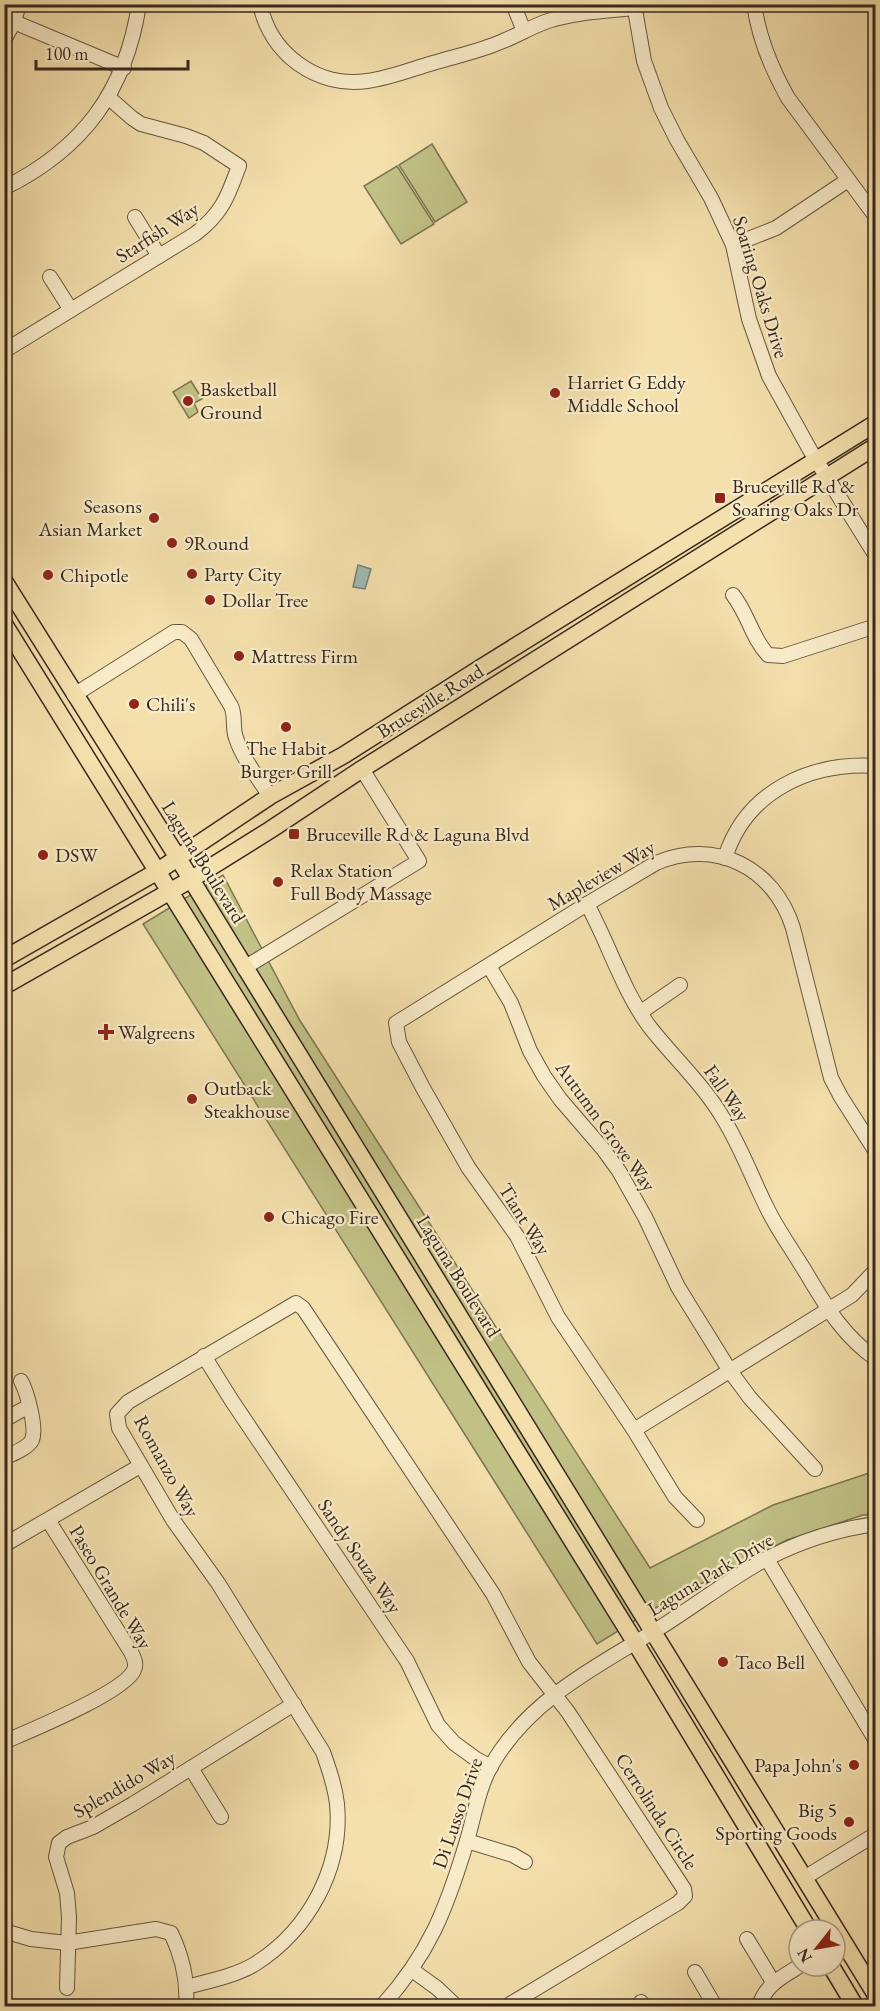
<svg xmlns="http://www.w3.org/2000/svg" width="880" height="2011" font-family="'EB Garamond',serif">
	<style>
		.green { fill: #c1c186; stroke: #7c7552; stroke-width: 1.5 }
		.water { fill: #9ebbb2; stroke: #758177; stroke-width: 1.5 }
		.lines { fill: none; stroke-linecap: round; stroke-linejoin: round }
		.minor-casing { stroke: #675742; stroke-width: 16 }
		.major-casing { stroke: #38291e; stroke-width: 19 }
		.minor { stroke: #f8ebc9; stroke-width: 14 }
		.major { stroke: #f4e0ac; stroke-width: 16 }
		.poi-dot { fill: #8f2418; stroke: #f8ebc9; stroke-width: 2 }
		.labels { text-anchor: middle; stroke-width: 4.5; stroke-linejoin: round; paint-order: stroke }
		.street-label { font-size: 20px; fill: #38291e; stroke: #f8ebc9 }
		.poi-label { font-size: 20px; fill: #38291e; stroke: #f8ebc9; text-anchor: start }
	</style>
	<rect width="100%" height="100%" fill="#f4e0ac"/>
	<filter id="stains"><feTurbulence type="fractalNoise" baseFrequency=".00333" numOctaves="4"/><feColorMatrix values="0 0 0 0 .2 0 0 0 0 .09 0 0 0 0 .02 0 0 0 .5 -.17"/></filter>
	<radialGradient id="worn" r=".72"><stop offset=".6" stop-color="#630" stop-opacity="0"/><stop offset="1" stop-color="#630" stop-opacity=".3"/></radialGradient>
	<g class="green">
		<polygon points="432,144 467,202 435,222 399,165"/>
		<polygon points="397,166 434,224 401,244 364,186"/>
		<polygon points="191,381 202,399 194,403 198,412 189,418 173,392"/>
		<polygon points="223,875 299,1019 650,1568 773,1505 875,1471 875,1515 863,1515 787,1540 662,1604 597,1644 143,924"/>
	</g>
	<polygon class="water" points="358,565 371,569 365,589 353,587"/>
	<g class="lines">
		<g class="minor-casing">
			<g id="minor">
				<path d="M 260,4 C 270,54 317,88 367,81 C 390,78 412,69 433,63 C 456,56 481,51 503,41 C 518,35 533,26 548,21 C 575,12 606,11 634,8"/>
				<polyline points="513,4 524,31"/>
				<polyline points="634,4 644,61 661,108 677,140 711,198 733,245 749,319 769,376 810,450 876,556"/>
				<path d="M 754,4 C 759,39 771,68 788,98 L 876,217"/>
				<polyline points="14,22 124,68"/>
				<polyline points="4,40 14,22 19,4"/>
				<path d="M 4,188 C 83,149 126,91 139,4"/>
				<polyline points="135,217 159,256"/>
				<polyline points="733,245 776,228 848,180"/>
				<polyline points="50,277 71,310"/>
				<path d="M 4,351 L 195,234 C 222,214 228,196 239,166 L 204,143 L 186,136 L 141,124 L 132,118 L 108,97"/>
				<path d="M 733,595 C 748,614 752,638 768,655 L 783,656 L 876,626"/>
				<path d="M 74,695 L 174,632 L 182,632 L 191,639 L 231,706 C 236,716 232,728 236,738 C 243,759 258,778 270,796"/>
				<path d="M 725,858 C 746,791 810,762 876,766"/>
				<path d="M 587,904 C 609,944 622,989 649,1026 C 673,1057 703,1084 723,1118 C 741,1147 752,1178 767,1208 C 776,1227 789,1245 800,1263 C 824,1301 838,1332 876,1359"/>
				<polyline points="489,966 511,1003 530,1051 544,1076 560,1099 603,1149 619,1171 645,1217 678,1287 730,1371 750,1398 815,1469"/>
				<polyline points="244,968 419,861 362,769"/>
				<polyline points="641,1012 680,985"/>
				<polyline points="204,1356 232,1401 407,1661 438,1725 454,1743 476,1759 491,1767"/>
				<polyline points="4,1420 29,1406"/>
				<polyline points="634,1430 852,1295 876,1270"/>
				<path d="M 4,1458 C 12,1454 28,1448 32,1440 C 37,1428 27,1392 21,1381"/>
				<path d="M 697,1520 L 675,1497 L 634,1430 L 558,1317 L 517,1236 L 468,1167 L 423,1088 L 399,1042 L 396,1023 L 587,904 L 656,863 C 715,838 774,867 793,928 L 831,1078 L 841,1097 L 876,1152"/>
				<polyline points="4,1545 140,1466"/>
				<polyline points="767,1559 876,1741"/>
				<path d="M 4,1742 C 29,1731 125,1692 134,1670 C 137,1664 134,1658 131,1652 L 48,1520"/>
				<polyline points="191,1768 221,1817"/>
				<polyline points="467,1841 513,1855 525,1862"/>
				<polyline points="804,1878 876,1834"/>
				<path d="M 4,1931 L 31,1939 L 67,1943 L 156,1929 L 171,1933 C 182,1956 188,1980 186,2006"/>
				<polyline points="747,1939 773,1982"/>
				<polyline points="412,1970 437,1988 456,2006"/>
				<polyline points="695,1972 715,2006"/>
				<path d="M 186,1987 C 209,1981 235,1976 255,1964 C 309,1930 343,1867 337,1804 C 335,1786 329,1769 323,1752 L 218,1583 L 173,1520 L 119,1428 L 117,1414 L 128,1402 L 296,1303 L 303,1308 L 493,1594 L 529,1662 L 568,1712 L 684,1889 L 685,1896 L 678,1903 L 507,2006"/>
				<polyline points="67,1988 69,1917 67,1893 56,1857 59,1843 67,1837 93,1827 133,1804 294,1704"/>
				<polyline points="641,2002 644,2006"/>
				<path d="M 382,2006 C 429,1954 446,1910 466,1844 C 474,1818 478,1789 491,1766 C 527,1702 593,1668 653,1632 C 691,1609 730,1578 768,1558 C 801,1541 838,1529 876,1524"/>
				<path d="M 759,2006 C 765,1986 780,1978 798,1967"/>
			</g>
		</g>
		<g class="major-casing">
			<g id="major">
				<polyline points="4,581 178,858 876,1995"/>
				<polyline points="4,624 635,1642 809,1930"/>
				<polyline points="4,959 158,871 270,796 344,755 479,669 876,423"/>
				<polyline points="4,986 190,880 270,830 362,769 876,446"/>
				<polyline points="831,1966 855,2006"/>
			</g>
		</g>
		<use href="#minor" class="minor"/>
		<use href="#major" class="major"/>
	</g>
	<g class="poi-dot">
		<circle cx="555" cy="393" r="6"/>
		<circle cx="188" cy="401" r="6"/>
		<rect x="714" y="492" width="12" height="12" rx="3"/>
		<circle cx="154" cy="518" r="6"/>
		<circle cx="172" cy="543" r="6"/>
		<circle cx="192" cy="574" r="6"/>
		<circle cx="48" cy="575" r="6"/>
		<circle cx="210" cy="600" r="6"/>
		<circle cx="239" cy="656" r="6"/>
		<circle cx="134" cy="704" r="6"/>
		<circle cx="286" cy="727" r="6"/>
		<rect x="288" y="828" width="12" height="12" rx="3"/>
		<circle cx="43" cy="855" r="6"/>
		<circle cx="278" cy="882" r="6"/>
		<path d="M103 1023h6v6h6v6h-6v6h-6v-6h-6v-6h6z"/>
		<circle cx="192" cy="1099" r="6"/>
		<circle cx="269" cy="1217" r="6"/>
		<circle cx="723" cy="1662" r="6"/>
		<circle cx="854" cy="1765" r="6"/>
		<circle cx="849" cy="1822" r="6"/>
	</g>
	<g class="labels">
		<g class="street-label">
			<text transform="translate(157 232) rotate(-33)" y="7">Starfish Way</text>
			<text transform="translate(761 287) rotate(73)" y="7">Soaring Oaks Drive</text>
			<text transform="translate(430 701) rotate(-32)" y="7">Bruceville Road</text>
			<text transform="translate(204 862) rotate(58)" y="7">Laguna Boulevard</text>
			<text transform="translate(601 875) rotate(-30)" y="7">Mapleview Way</text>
			<text transform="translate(727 1093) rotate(55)" y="7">Fall Way</text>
			<text transform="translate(606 1126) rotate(54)" y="7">Autumn Grove Way</text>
			<text transform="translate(525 1219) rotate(58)" y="7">Tiant Way</text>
			<text transform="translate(459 1276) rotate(58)" y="7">Laguna Boulevard</text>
			<text transform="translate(167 1466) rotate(61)" y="7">Romanzo Way</text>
			<text transform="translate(360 1556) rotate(56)" y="7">Sandy Souza Way</text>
			<text transform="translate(710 1574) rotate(-31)" y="7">Laguna Park Drive</text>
			<text transform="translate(111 1587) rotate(59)" y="7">Paseo Grande Way</text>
			<text transform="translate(124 1784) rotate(-30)" y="7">Splendido Way</text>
			<text transform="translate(657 1811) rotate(57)" y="7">Cerrolinda Circle</text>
			<text transform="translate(457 1813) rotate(-71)" y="7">Di Lusso Drive</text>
		</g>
		<g class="poi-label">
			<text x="567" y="389">Harriet G Eddy<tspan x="567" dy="23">Middle School</tspan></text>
			<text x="200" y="396">Basketball<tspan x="200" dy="23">Ground</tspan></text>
			<text x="732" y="493">Bruceville Rd &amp;<tspan x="732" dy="23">Soaring Oaks Dr</tspan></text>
			<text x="142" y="513" text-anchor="end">Seasons<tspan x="142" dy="23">Asian Market</tspan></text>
			<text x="184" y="550">9Round</text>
			<text x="204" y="581">Party City</text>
			<text x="60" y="582">Chipotle</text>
			<text x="222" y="607">Dollar Tree</text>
			<text x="251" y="663">Mattress Firm</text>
			<text x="146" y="711">Chili's</text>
			<text x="286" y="755" text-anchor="middle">The Habit<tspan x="286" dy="23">Burger Grill</tspan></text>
			<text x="306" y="841">Bruceville Rd &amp; Laguna Blvd</text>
			<text x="55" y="862">DSW</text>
			<text x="290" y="877">Relax Station<tspan x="290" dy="23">Full Body Massage</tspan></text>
			<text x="118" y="1039">Walgreens</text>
			<text x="204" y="1095">Outback<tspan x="204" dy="23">Steakhouse</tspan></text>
			<text x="281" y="1224">Chicago Fire</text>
			<text x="735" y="1669">Taco Bell</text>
			<text x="842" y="1772" text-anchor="end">Papa John's</text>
			<text x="837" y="1817" text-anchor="end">Big 5<tspan x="837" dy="23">Sporting Goods</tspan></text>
		</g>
	</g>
	<rect width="880" height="2011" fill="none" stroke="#f4e0ac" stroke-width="24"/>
	<rect x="6" y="6" width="868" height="1999" fill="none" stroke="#38291e" stroke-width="3"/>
	<rect x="12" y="12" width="856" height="1987" fill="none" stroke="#38291e" stroke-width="1.5"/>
	<g transform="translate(817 1948) rotate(239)"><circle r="28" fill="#f8ebc9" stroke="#ab9d85" stroke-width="1.5"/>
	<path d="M0-4.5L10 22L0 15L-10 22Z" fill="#8f2418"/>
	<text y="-9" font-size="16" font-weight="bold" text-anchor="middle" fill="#38291e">N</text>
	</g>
	<path d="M36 60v9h152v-9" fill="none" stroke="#38291e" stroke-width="3"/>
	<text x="45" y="60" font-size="18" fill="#38291e" stroke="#f8ebc9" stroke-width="4.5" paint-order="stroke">100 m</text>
	<rect width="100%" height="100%" filter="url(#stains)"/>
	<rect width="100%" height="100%" fill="url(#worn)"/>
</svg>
